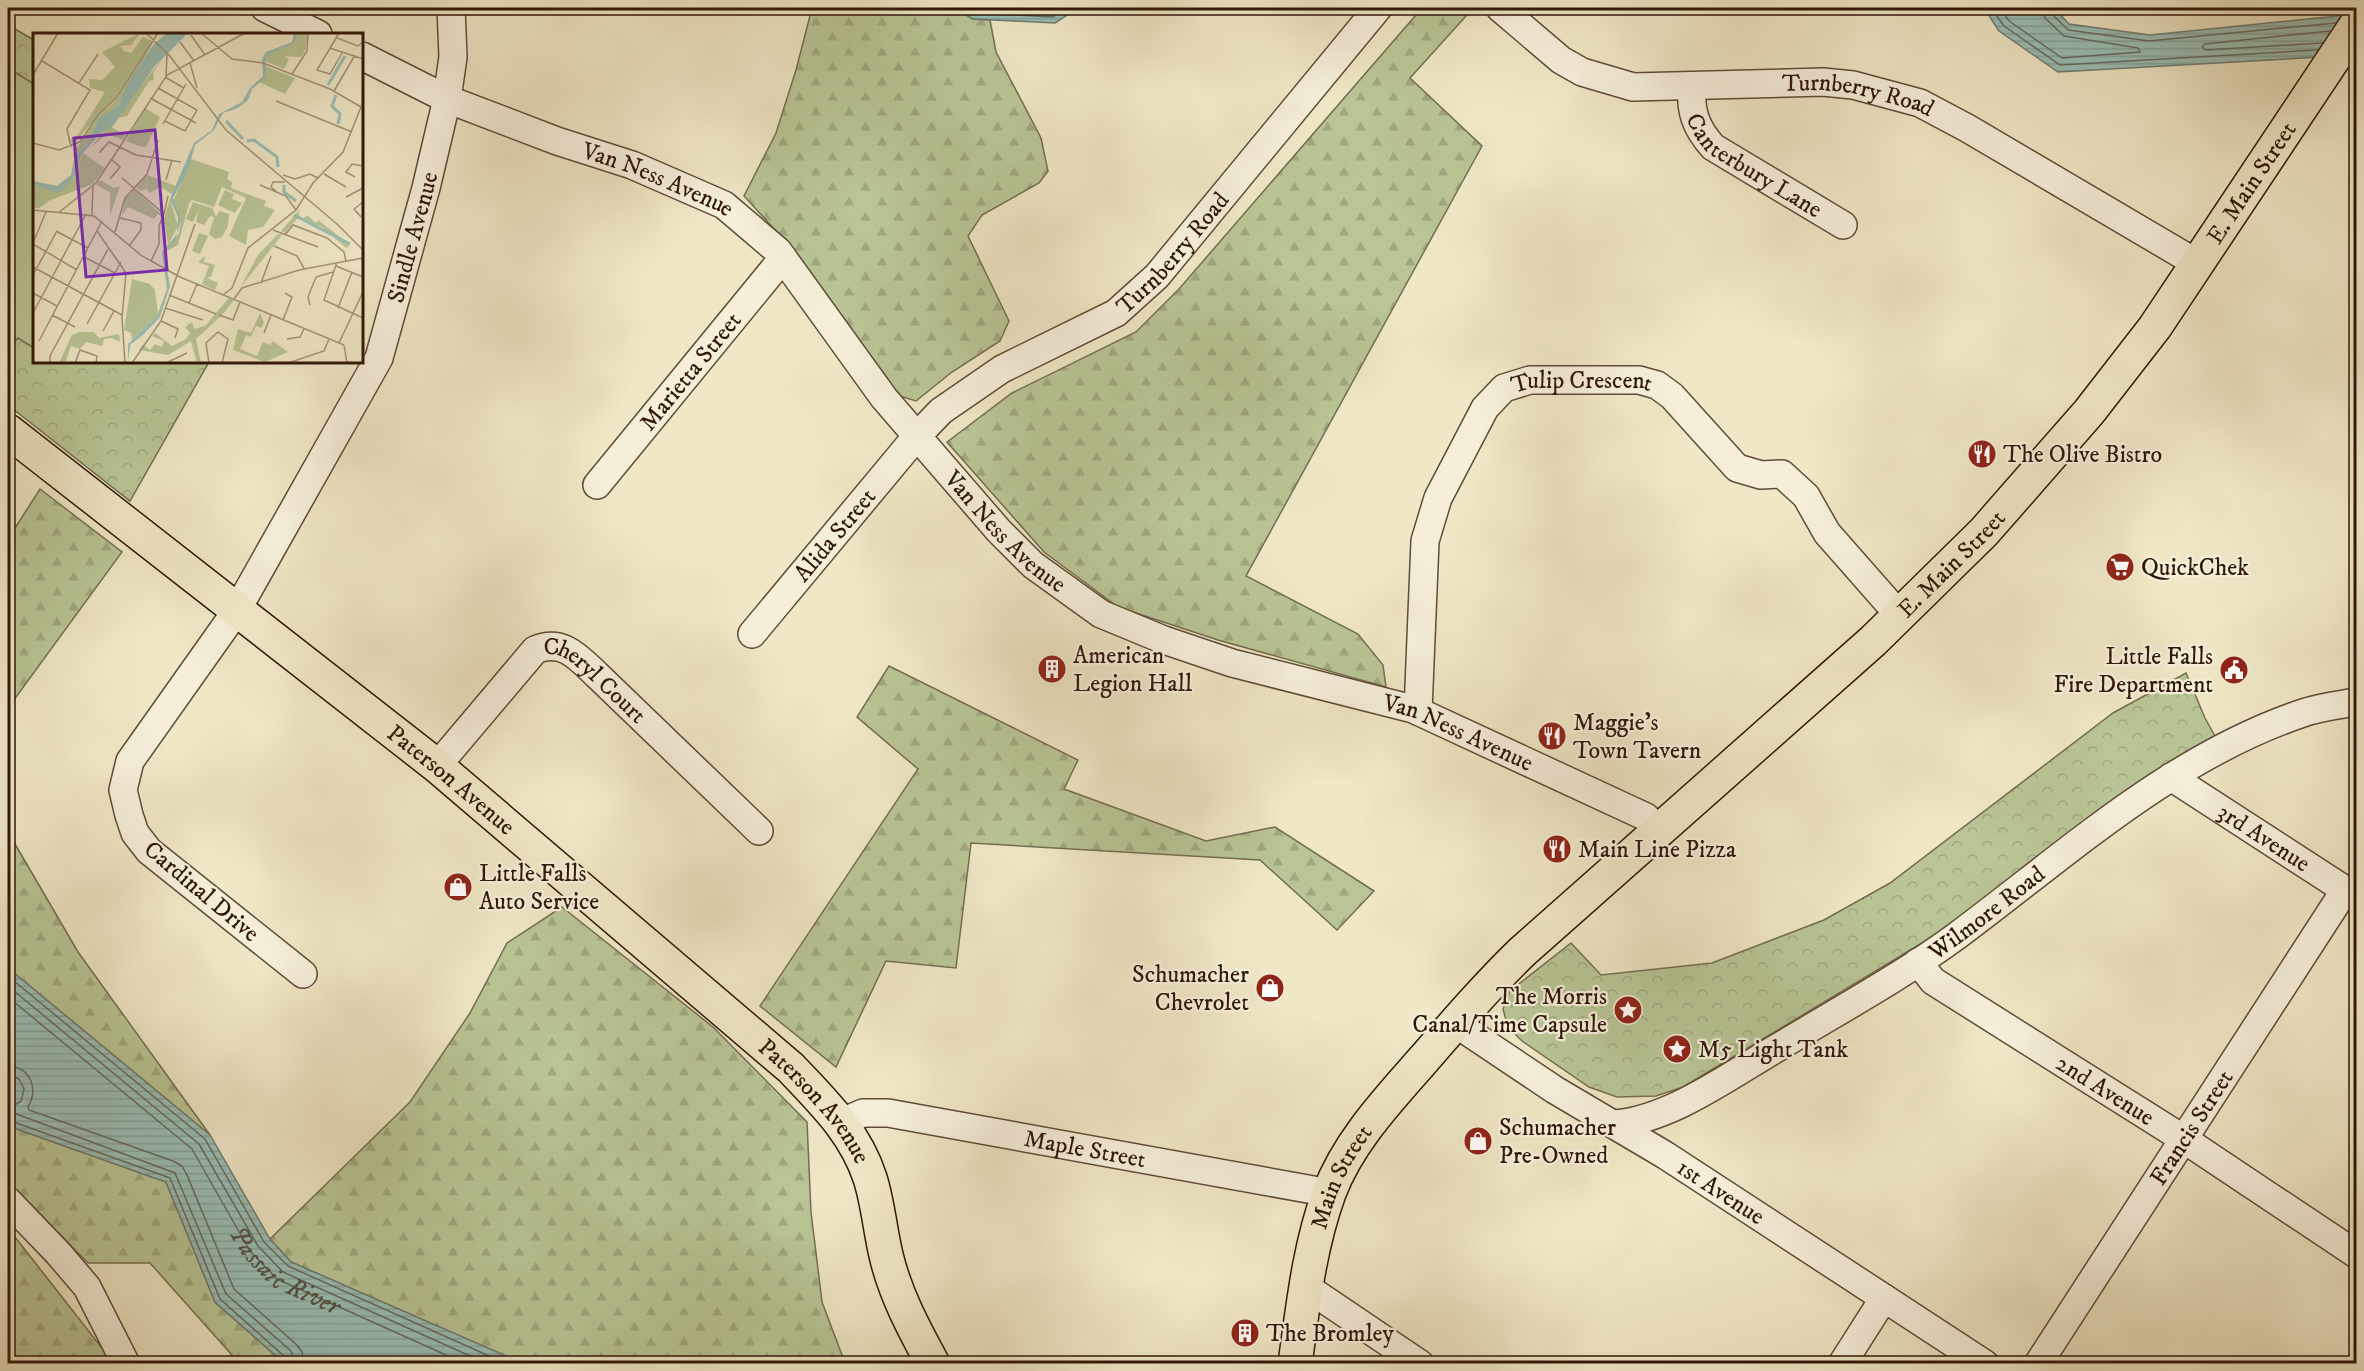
<svg xmlns="http://www.w3.org/2000/svg" width="2364" height="1371" font-family="'IM FELL DW Pica',serif">
	<style>
		.forest { fill: url(#forest-firs); stroke: #746e50; stroke-width: 1.5 }
		.park { fill: url(#park-crowns); stroke: #746e50; stroke-width: 1.5 }
		.pitch { fill: #b9c596; stroke: #746e50; stroke-width: 1.5 }
		.water { fill: url(#water-rules); stroke: #707c71; stroke-width: 1.5 }
		.lines { fill: none; stroke-linecap: round; stroke-linejoin: round }
		.shore { stroke: #656b60; stroke-width: 1.5 }
		.minor-casing { stroke: #604b38; stroke-width: 30 }
		.major-casing { stroke: #301709; stroke-width: 36 }
		.minor { stroke: #f5efda; stroke-width: 27 }
		.major { stroke: #efe7c6; stroke-width: 33 }
		.labels { text-anchor: middle; stroke-width: 4.5; stroke-linejoin: round; paint-order: stroke }
		.street-label { font-size: 24px; fill: #301709; stroke: #f5efda }
		.poi-label { font-size: 24px; fill: #301709; stroke: #f5efda; text-anchor: start }
		.water-label { font-size: 26px; font-style: italic; fill: #555246; stroke: #f5efda }
		.inset-river { fill: none; stroke: #9abfb6; stroke-width: 3 }
		.inset-road { fill: none; stroke: #a3947a; stroke-width: 1.5 }
		.view { fill: #7b2cbf; fill-opacity: 0.15; stroke: #7b2cbf; stroke-width: 3 }
		.inset-edge { fill: none; stroke: #301709; stroke-width: 3 }
	</style>
	<defs>
		<pattern id="forest-firs" width="22" height="20" patternUnits="userSpaceOnUse" patternTransform="scale(1.5)"><rect width="22" height="20" fill="#b9c596"/><path d="M5 1l3.5 6h-7zM16 11l3.5 6h-7z" fill="#9fa880"/></pattern>
		<pattern id="park-crowns" width="20" height="18" patternUnits="userSpaceOnUse" patternTransform="scale(1.5)"><rect width="20" height="18" fill="#b9c596"/><path d="M2 6a3 3 0 1 1 6 0M12 15a3 3 0 1 1 6 0" fill="none" stroke="#9fa880"/></pattern>
		<pattern id="water-rules" width="6" height="5" patternUnits="userSpaceOnUse" patternTransform="scale(1.5)"><rect width="6" height="5" fill="#9abfb6"/><path d="M0 2.5h6" fill="none" stroke="#85a39b"/></pattern>
	</defs>
	<rect width="100%" height="100%" fill="#efe7c6"/>
	<filter id="stains"><feTurbulence type="fractalNoise" baseFrequency=".00333" numOctaves="4"/><feColorMatrix values="0 0 0 0 .2 0 0 0 0 .09 0 0 0 0 .02 0 0 0 .5 -.17"/></filter>
	<radialGradient id="worn" r=".72"><stop offset=".6" stop-color="#630" stop-opacity="0"/><stop offset="1" stop-color="#630" stop-opacity=".3"/></radialGradient>
	<g class="forest">
		<polygon points="812,8 962,8 962,12 973,19 990,20 996,52 1041,138 1048,171 1039,183 982,215 968,236 1009,321 1000,341 952,372 916,401 900,396 797,254 744,196 776,133 796,70"/>
		<polygon points="1422,8 1456,8 1467,15 1410,78 1482,146 1246,576 1358,634 1383,665 1386,687 1218,640 1118,607 1044,552 947,442 1012,393 1136,332 1179,289"/>
		<polygon points="40,489 122,552 8,708 8,539"/>
		<polygon points="889,666 1078,760 1064,789 1206,841 1275,827 1374,891 1337,930 1260,860 971,843 956,968 886,961 836,1067 760,1006 918,769 857,717"/>
		<polygon points="8,832 78,952 210,1135 8,968"/>
		<polygon points="562,907 713,1027 807,1122 811,1212 822,1302 845,1363 522,1363 291,1262 270,1239 410,1102 470,1013 507,943"/>
		<polygon points="8,1124 14,1128 166,1182 215,1302 284,1363 239,1363 150,1263 88,1263 8,1182"/>
		<polygon points="8,1231 15,1237 105,1352 108,1363 12,1363 12,1357 8,1352"/>
	</g>
	<g class="park">
		<polygon points="8,25 34,40 34,362 209,362 130,501 8,405"/>
		<polygon points="2186,673 2205,718 2216,738 1937,934 1683,1087 1656,1096 1617,1097 1589,1087 1522,1041 1508,1027 1503,1009 1510,991 1571,943 1601,975 1712,963 1824,920 1890,883 2113,713"/>
	</g>
	<polygon class="pitch" points="8,68 34,84 34,348 18,338 12,345 8,342"/>
	<g class="water">
		<polygon points="962,8 1071,8 1072,12 1055,23 973,19 961,12"/>
		<polygon points="1984,8 2054,8 2069,24 2150,35 2356,14 2356,55 2058,72 1999,31"/>
		<polygon points="8,968 210,1135 270,1239 291,1262 522,1363 284,1363 215,1302 166,1182 14,1128 8,1124 8,1097 11,1091 8,1084"/>
	</g>
	<g class="lines">
		<g class="shore">
			<polyline points="968,8 975,13 1053,17 1066,8"/>
			<polyline points="1991,8 2004,26 2060,65 2317,50"/>
			<polyline points="2000,8 2009,21 2062,58 2140,52 2138,48 2064,36 2045,18 2042,8"/>
			<polyline points="2050,8 2052,14 2068,30 2149,41 2336,23"/>
			<polyline points="2323,43 2206,50 2202,47 2205,44 2330,31"/>
			<polyline points="8,976 205,1139 264,1242 288,1266 507,1364"/>
			<polyline points="8,986 199,1144 258,1246 283,1272 488,1364"/>
			<path id="s1" d="M 8,997 L 192,1149 L 250,1251 L 277,1279 L 466,1364"/>
			<path d="M 8,1066 C 30,1067 39,1088 28,1107 L 29,1110 L 173,1161 L 182,1166 L 187,1175 L 234,1289 L 297,1345 L 302,1352 L 304,1364"/>
			<polyline points="8,1075 19,1079 24,1089 21,1101 10,1108 11,1112 175,1173 226,1294 291,1351 295,1364"/>
			<polyline points="8,1120 170,1178 220,1299 285,1357 288,1364"/>
		</g>
		<g class="minor-casing">
			<g id="minor">
				<polyline points="265,8 318,34"/>
				<path id="s2" d="M 1500,8 L 1561,60 L 1582,72 L 1633,87 L 1823,82 L 1853,85 L 1920,103 L 1967,128 L 2198,264"/>
				<path id="s3" d="M 362,56 L 447,99 L 557,141 L 632,165 L 724,205 L 778,251 L 884,398 L 999,531 L 1033,565 L 1101,614 L 1164,640 L 1232,663 L 1413,709 L 1646,817 L 1658,831"/>
				<path id="s4" d="M 1692,86 C 1690,112 1696,128 1713,147 L 1843,225"/>
				<path id="s5" d="M 597,485 L 783,258"/>
				<path id="s6" d="M 752,634 L 916,437 L 941,411 L 1002,369 L 1116,313 L 1157,276 L 1378,8"/>
				<path id="s7" d="M 1418,711 L 1425,541 L 1438,498 L 1485,408 L 1504,388 L 1530,380 L 1639,380 L 1657,385 L 1672,396 L 1737,468 L 1761,475 L 1782,474 L 1806,496 L 1827,533 L 1900,616"/>
				<path id="s8" d="M 437,766 L 535,650 C 563,638 579,658 598,676 L 759,831"/>
				<path id="s9" d="M 2171,777 L 2356,897"/>
				<path id="s10" d="M 1918,962 L 1933,981 L 2182,1138 L 2356,1254"/>
				<path id="s11" d="M 303,974 L 149,851 L 135,833 L 129,815 L 123,790 L 130,761 L 237,610 L 379,358 L 426,188 L 447,99 L 453,57 L 451,8"/>
				<path id="s12" d="M 1455,1023 L 1555,1090 L 1665,1155 L 1985,1364"/>
				<path id="s13" d="M 842,1122 L 863,1113 L 888,1113 L 1330,1193"/>
				<path id="s14" d="M 1615,1124 C 1671,1119 1729,1076 1777,1048 C 1838,1011 1901,977 1958,935 C 2068,853 2172,757 2303,713 C 2320,707 2339,705 2356,702"/>
				<polyline points="8,1201 58,1253 87,1287 126,1364"/>
				<polyline points="1306,1287 1420,1364"/>
				<polyline points="1842,1364 1884,1298"/>
				<path id="s15" d="M 2038,1364 L 2345,890"/>
			</g>
		</g>
		<g class="major-casing">
			<g id="major">
				<path id="s16" d="M 8,431 L 437,766 L 791,1068 C 823,1102 855,1132 870,1178 C 878,1203 880,1230 886,1255 C 895,1294 914,1329 933,1364"/>
				<path id="s17" d="M 1295,1364 C 1303,1306 1309,1248 1329,1193 C 1348,1142 1388,1100 1424,1059 C 1456,1022 1487,986 1522,952 L 1873,641 L 1984,532 L 2089,412 L 2155,327 L 2356,25"/>
			</g>
		</g>
		<use href="#minor" class="minor"/>
		<use href="#major" class="major"/>
	</g>
	<defs>
		<g id="restaurant-disc" transform="scale(1.5)"><circle r="9.5" fill="#8f2418" stroke="#f5efda"/><path d="M-5-6h1v4h1v-4h1v4h1v-4h1v5L-1.5 .5V6h-2V.5L-5-1ZM5-6V6H3V1.5H1.5Q1.5-4 5-6Z" fill="#fff"/></g>
		<g id="supermarket-disc" transform="scale(1.5)"><circle r="9.5" fill="#8f2418" stroke="#f5efda"/><path d="M-6-5.5h2.5l.6 2H6L4.5 2H-2.5L-4.4-4H-6ZM-1.5 3.2a1.3 1.3 0 1 0 .1 0ZM3 3.2a1.3 1.3 0 1 0 .1 0Z" fill="#fff"/></g>
		<g id="building-disc" transform="scale(1.5)"><circle r="9.5" fill="#8f2418" stroke="#f5efda"/><path d="M-4-6H4V6H1V3H-1V6H-4ZM-2.5-4.3h1.7v1.8h-1.7ZM.8-4.3h1.7v1.8H.8ZM-2.5-1h1.7V.8h-1.7ZM.8-1h1.7V.8H.8Z" fill="#fff"/></g>
		<g id="civic-disc" transform="scale(1.5)"><circle r="9.5" fill="#8f2418" stroke="#f5efda"/><path d="M-.6-6.5H3V-4.5H.6V-3L4-1V1h2V6H-6V1h2V-1L-.6-3ZM-1.2 2.5V6h2.4V2.5Z" fill="#fff"/></g>
		<g id="shop-disc" transform="scale(1.5)"><circle r="9.5" fill="#8f2418" stroke="#f5efda"/><path d="M-5-2.5h2.3a2.7 3.5 0 0 1 5.4 0H5L5.5 6h-11ZM-1.5-2.5h3a1.5 2.3 0 0 0-3 0Z" fill="#fff"/></g>
		<g id="sight-disc" transform="scale(1.5)"><circle r="9.5" fill="#8f2418" stroke="#f5efda"/><path d="M0-6L1.8-2.2L6-1.7L2.9 1.2L3.7 5.4L0 3.3L-3.7 5.4L-2.9 1.2L-6-1.7L-1.8-2.2Z" fill="#fff"/></g>
	</defs>
	<g fill-rule="evenodd">
		<use href="#restaurant-disc" x="1982" y="454"/>
		<use href="#supermarket-disc" x="2120" y="567"/>
		<use href="#building-disc" x="1052" y="669"/>
		<use href="#civic-disc" x="2234" y="670"/>
		<use href="#restaurant-disc" x="1552" y="736"/>
		<use href="#restaurant-disc" x="1557" y="849"/>
		<use href="#shop-disc" x="458" y="887"/>
		<use href="#shop-disc" x="1270" y="988"/>
		<use href="#sight-disc" x="1628" y="1010"/>
		<use href="#sight-disc" x="1677" y="1049"/>
		<use href="#shop-disc" x="1478" y="1141"/>
		<use href="#building-disc" x="1245" y="1333"/>
	</g>
	<g class="labels">
		<g class="street-label">
			<text dy="8" stroke="none"><textPath href="#s2" startOffset="384">Turnberry Road</textPath></text>
			<text dy="8" stroke="none"><textPath href="#s4" startOffset="110">Canterbury Lane</textPath></text>
			<text dy="8" stroke="none"><textPath href="#s3" startOffset="321">Van Ness Avenue</textPath></text>
			<text dy="8" stroke="none"><textPath href="#s17" startOffset="1550">E. Main Street</textPath></text>
			<text dy="8" stroke="none"><textPath href="#s11" startOffset="894">Sindle Avenue</textPath></text>
			<text dy="8" stroke="none"><textPath href="#s6" startOffset="576">Turnberry Road</textPath></text>
			<text dy="8" stroke="none"><textPath href="#s5" startOffset="147">Marietta Street</textPath></text>
			<text dy="8" stroke="none"><textPath href="#s7" startOffset="423">Tulip Crescent</textPath></text>
			<text dy="8" stroke="none"><textPath href="#s3" startOffset="825">Van Ness Avenue</textPath></text>
			<text dy="8" stroke="none"><textPath href="#s6" startOffset="129">Alida Street</textPath></text>
			<text dy="8" stroke="none"><textPath href="#s17" startOffset="1064">E. Main Street</textPath></text>
			<text dy="8" stroke="none"><textPath href="#s8" startOffset="224">Cheryl Court</textPath></text>
			<text dy="8" stroke="none"><textPath href="#s3" startOffset="1329">Van Ness Avenue</textPath></text>
			<text dy="8" stroke="none"><textPath href="#s16" startOffset="564">Paterson Avenue</textPath></text>
			<text dy="8" stroke="none"><textPath href="#s9" startOffset="111">3rd Avenue</textPath></text>
			<text transform="translate(202 891) rotate(40)" y="8">Cardinal Drive</text>
			<text dy="8" stroke="none"><textPath href="#s14" startOffset="430">Wilmore Road</textPath></text>
			<text dy="8" stroke="none"><textPath href="#s10" startOffset="228">2nd Avenue</textPath></text>
			<text dy="8" stroke="none"><textPath href="#s16" startOffset="1050">Paterson Avenue</textPath></text>
			<text dy="8" stroke="none"><textPath href="#s15" startOffset="282">Francis Street</textPath></text>
			<text dy="8" stroke="none"><textPath href="#s13" startOffset="248">Maple Street</textPath></text>
			<text dy="8" stroke="none"><textPath href="#s17" startOffset="194">Main Street</textPath></text>
			<text dy="8" stroke="none"><textPath href="#s12" startOffset="315">1st Avenue</textPath></text>
		</g>
		<g class="poi-label">
			<text x="2003" y="462">The Olive Bistro</text>
			<text x="2141" y="575">QuickChek</text>
			<text x="1073" y="663">American<tspan x="1073" dy="28">Legion Hall</tspan></text>
			<text x="2213" y="664" text-anchor="end">Little Falls<tspan x="2213" dy="28">Fire Department</tspan></text>
			<text x="1573" y="730">Maggie's<tspan x="1573" dy="28">Town Tavern</tspan></text>
			<text x="1578" y="857">Main Line Pizza</text>
			<text x="479" y="881">Little Falls<tspan x="479" dy="28">Auto Service</tspan></text>
			<text x="1249" y="982" text-anchor="end">Schumacher<tspan x="1249" dy="28">Chevrolet</tspan></text>
			<text x="1607" y="1004" text-anchor="end">The Morris<tspan x="1607" dy="28">Canal/Time Capsule</tspan></text>
			<text x="1698" y="1057">M5 Light Tank</text>
			<text x="1499" y="1135">Schumacher<tspan x="1499" dy="28">Pre-Owned</tspan></text>
			<text x="1266" y="1341">The Bromley</text>
		</g>
		<g class="water-label">
			<text dy="9" stroke="none"><textPath href="#s1" startOffset="396">Passaic River</textPath></text>
		</g>
	</g>
	<g transform="translate(33 33)">
		<rect width="330" height="330" fill="#efe7c6"/>
		<path d="M 242,18 L 256,26 L 251,36 L 232,28 L 233,23 ZM 232,33 L 262,45 L 252,61 L 226,49 L 231,46 ZM 172,223 L 171,229 L 182,232 L 178,244 L 174,245 L 185,250 L 182,257 L 169,251 L 176,233 L 165,229 Z" fill="#b9c596"/>
		<path d="M 107,0 L 98,12 L 87,13 L 91,18 L 98,20 L 110,4 L 119,8 L 81,66 L 39,112 L 38,106 L 45,102 L 72,59 L 57,55 L 56,46 L 69,47 L 82,34 L 69,19 ZM 264,0 L 274,0 L 273,16 L 268,24 L 247,23 L 242,18 L 261,10 ZM 120,9 L 85,73 L 67,84 L 53,113 L 42,123 L 42,130 L 40,121 L 64,85 L 82,68 ZM 132,22 L 120,40 L 121,47 L 116,48 L 94,83 L 84,85 ZM 76,93 L 93,102 L 90,107 L 74,101 L 56,116 ZM 50,120 L 72,135 L 60,151 L 10,170 L 6,175 L 0,152 L 25,159 L 39,147 ZM 158,126 L 196,139 L 194,146 L 199,149 L 198,155 L 233,168 L 231,173 L 242,177 L 230,194 L 215,197 L 213,212 L 196,203 L 213,165 L 189,154 L 181,174 L 159,167 L 156,170 L 145,212 L 132,219 L 146,200 L 148,187 L 140,169 ZM 114,142 L 143,153 L 139,161 L 127,154 L 117,160 L 113,156 L 107,158 L 103,154 ZM 67,147 L 81,155 L 87,153 L 77,183 L 77,159 L 63,152 ZM 101,156 L 129,182 L 129,184 L 125,181 L 121,186 L 95,174 L 89,183 L 92,166 ZM 137,166 L 145,193 L 135,212 L 131,185 ZM 267,176 L 265,181 L 270,186 L 274,182 L 283,190 L 285,187 L 317,212 L 313,215 L 289,194 L 265,185 L 252,200 L 248,198 ZM 227,280 L 231,290 L 228,295 L 223,293 L 218,304 L 213,302 L 207,316 L 224,323 L 230,309 L 237,312 L 240,308 L 255,319 L 232,329 L 200,317 L 205,296 L 218,300 ZM 46,299 L 61,299 L 66,305 L 86,301 L 87,309 L 79,305 L 71,306 L 69,313 L 53,309 L 47,316 L 38,313 L 33,328 L 26,330 L 39,302 Z" fill="#b9c596"/>
		<path d="M 112,75 L 127,84 L 113,114 L 106,113 L 93,108 ZM 0,152 L 15,159 L 15,169 L 6,175 L 0,175 ZM 245,201 L 249,202 L 207,255 L 225,222 ZM 99,246 L 117,251 L 122,257 L 125,282 L 99,307 L 98,300 L 91,297 ZM 196,265 L 201,267 L 188,283 L 163,306 L 168,330 L 164,330 L 158,308 L 135,322 L 106,317 L 110,311 L 117,317 L 122,311 L 129,314 L 131,308 L 119,303 L 122,300 L 139,313 L 153,306 L 157,300 L 152,294 L 159,289 L 161,296 L 172,293 Z" fill="#b9c596"/>
		<path d="M 112,79 L 121,93 L 113,109 L 101,104 L 105,92 L 113,91 L 107,88 ZM 192,157 L 201,161 L 199,166 L 209,170 L 202,180 L 185,172 ZM 160,169 L 179,175 L 183,184 L 186,178 L 196,181 L 195,193 L 189,204 L 182,206 L 176,201 L 181,184 L 177,183 L 171,192 L 163,189 L 166,176 L 160,189 L 153,186 ZM 166,200 L 175,203 L 167,221 L 159,218 Z" fill="#b9c596"/>
		<path d="M 134,0 L 155,0 L 122,33 L 80,93 L 67,101 L 49,121 L 39,147 L 25,160 L 0,152 L 0,148 L 24,153 L 38,142 L 42,123 L 53,113 L 67,84 L 85,73 L 96,48 L 121,11 ZM 261,0 L 264,2 L 261,10 L 233,23 L 232,45 L 219,56 L 215,67 L 205,75 L 190,80 L 181,97 L 162,112 L 155,137 L 140,165 L 148,187 L 142,208 L 131,220 L 137,253 L 127,284 L 111,301 L 97,312 L 95,330 L 95,311 L 124,283 L 134,256 L 129,219 L 144,201 L 145,184 L 137,166 L 157,119 L 161,110 L 179,97 L 186,81 L 209,69 L 217,55 L 230,43 L 229,26 L 233,19 L 259,9 Z" fill="#9abfb6"/>
		<path class="inset-river" d="M 295,52 L 312,23M 303,62 L 299,73 L 307,81 L 305,91M 193,88 L 210,106M 214,108 L 221,107 L 244,124 L 245,134M 251,152 L 251,159 L 263,168M 261,182 L 317,211"/>
		<path class="inset-road" d="M 113,0 L 136,22 L 193,97 L 304,191 L 330,217M 168,0 L 199,26 L 230,30 L 297,56 L 328,74M 306,0 L 284,37 L 297,41 L 309,20M 158,2 L 172,22M 304,5 L 325,13 L 330,9M 147,9 L 161,28M 297,15 L 330,26M 9,28 L 57,57 L 34,96 L 38,114M 157,30 L 164,55M 259,41 L 274,18 L 275,0M 0,42 L 25,0M 132,44 L 151,55M 133,44 L 134,21M 46,50 L 65,21M 125,55 L 164,77 L 152,98 L 132,88M 301,58 L 322,22M 117,65 L 163,90M 243,68 L 319,99M 130,91 L 153,51M 0,110 L 26,117 L 47,109 L 65,82 L 83,65 L 125,0M 66,120 L 76,109 L 103,122 L 148,129M 291,141 L 313,154M 250,142 L 262,146 L 277,141 L 285,145M 322,144 L 313,139 L 319,131 L 330,133M 89,145 L 131,181 L 126,193 L 126,211 L 118,228M 77,146 L 87,134 L 79,127M 133,147 L 139,127M 227,152 L 253,163 L 263,177M 244,159 L 238,154 L 240,149 L 252,149M 313,164 L 330,155M 0,177 L 61,183 L 109,223 L 147,244 L 311,312M 25,180 L 63,150 L 134,42 L 212,0M 131,181 L 135,163M 59,182 L 60,153M 328,184 L 321,176 L 330,169M 87,185 L 108,190 L 108,197 L 96,213M 240,197 L 285,214M 23,198 L 55,215M 64,198 L 93,240 L 89,285 L 92,330M 82,199 L 92,165 L 114,141 L 125,107M 252,202 L 260,192 L 294,205 L 311,219 L 313,228M 0,210 L 13,179M 0,211 L 44,237M 241,213 L 264,223 L 271,235M 51,224 L 82,240M 304,229 L 291,267 L 330,285M 303,233 L 330,244M 0,234 L 89,282M 0,242 L 24,198M 228,250 L 238,223M 0,260 L 24,273M 136,262 L 183,281M 190,262 L 199,255 L 215,215 L 263,177 L 280,150 L 310,119 L 330,69M 201,266 L 209,255 L 266,237 L 330,225M 156,270 L 164,251M 277,272 L 275,264 L 283,244 L 300,239M 132,275 L 170,287M 305,275 L 319,239M 0,280 L 53,181M 19,282 L 42,294M 186,282 L 200,287 L 207,269M 250,287 L 259,264 L 252,260M 128,288 L 145,296 L 142,305M 54,291 L 88,229M 70,298 L 81,278M 231,300 L 238,282M 254,306 L 267,304 L 271,296M 6,308 L 69,188M 306,310 L 330,259M 311,312 L 314,330M 17,330 L 17,323 L 75,216M 42,330 L 47,317 L 64,323 L 63,330M 99,330 L 128,288 L 162,191M 133,330 L 154,320M 176,330 L 173,310 L 185,299 L 195,306 L 189,330M 255,330 L 291,318 L 296,306"/>
		<path class="view" d="M 122,97 L 134,237 L 53,244 L 41,105 Z"/>
		<rect width="330" height="330" class="inset-edge"/>
	</g>
	<rect width="2364" height="1371" fill="none" stroke="#efe7c6" stroke-width="30"/>
	<rect x="9" y="9" width="2346" height="1353" fill="none" stroke="#301709" stroke-width="3"/>
	<rect x="15" y="15" width="2334" height="1341" fill="none" stroke="#301709" stroke-width="1.5"/>
	<rect width="100%" height="100%" filter="url(#stains)"/>
	<rect width="100%" height="100%" fill="url(#worn)"/>
</svg>
